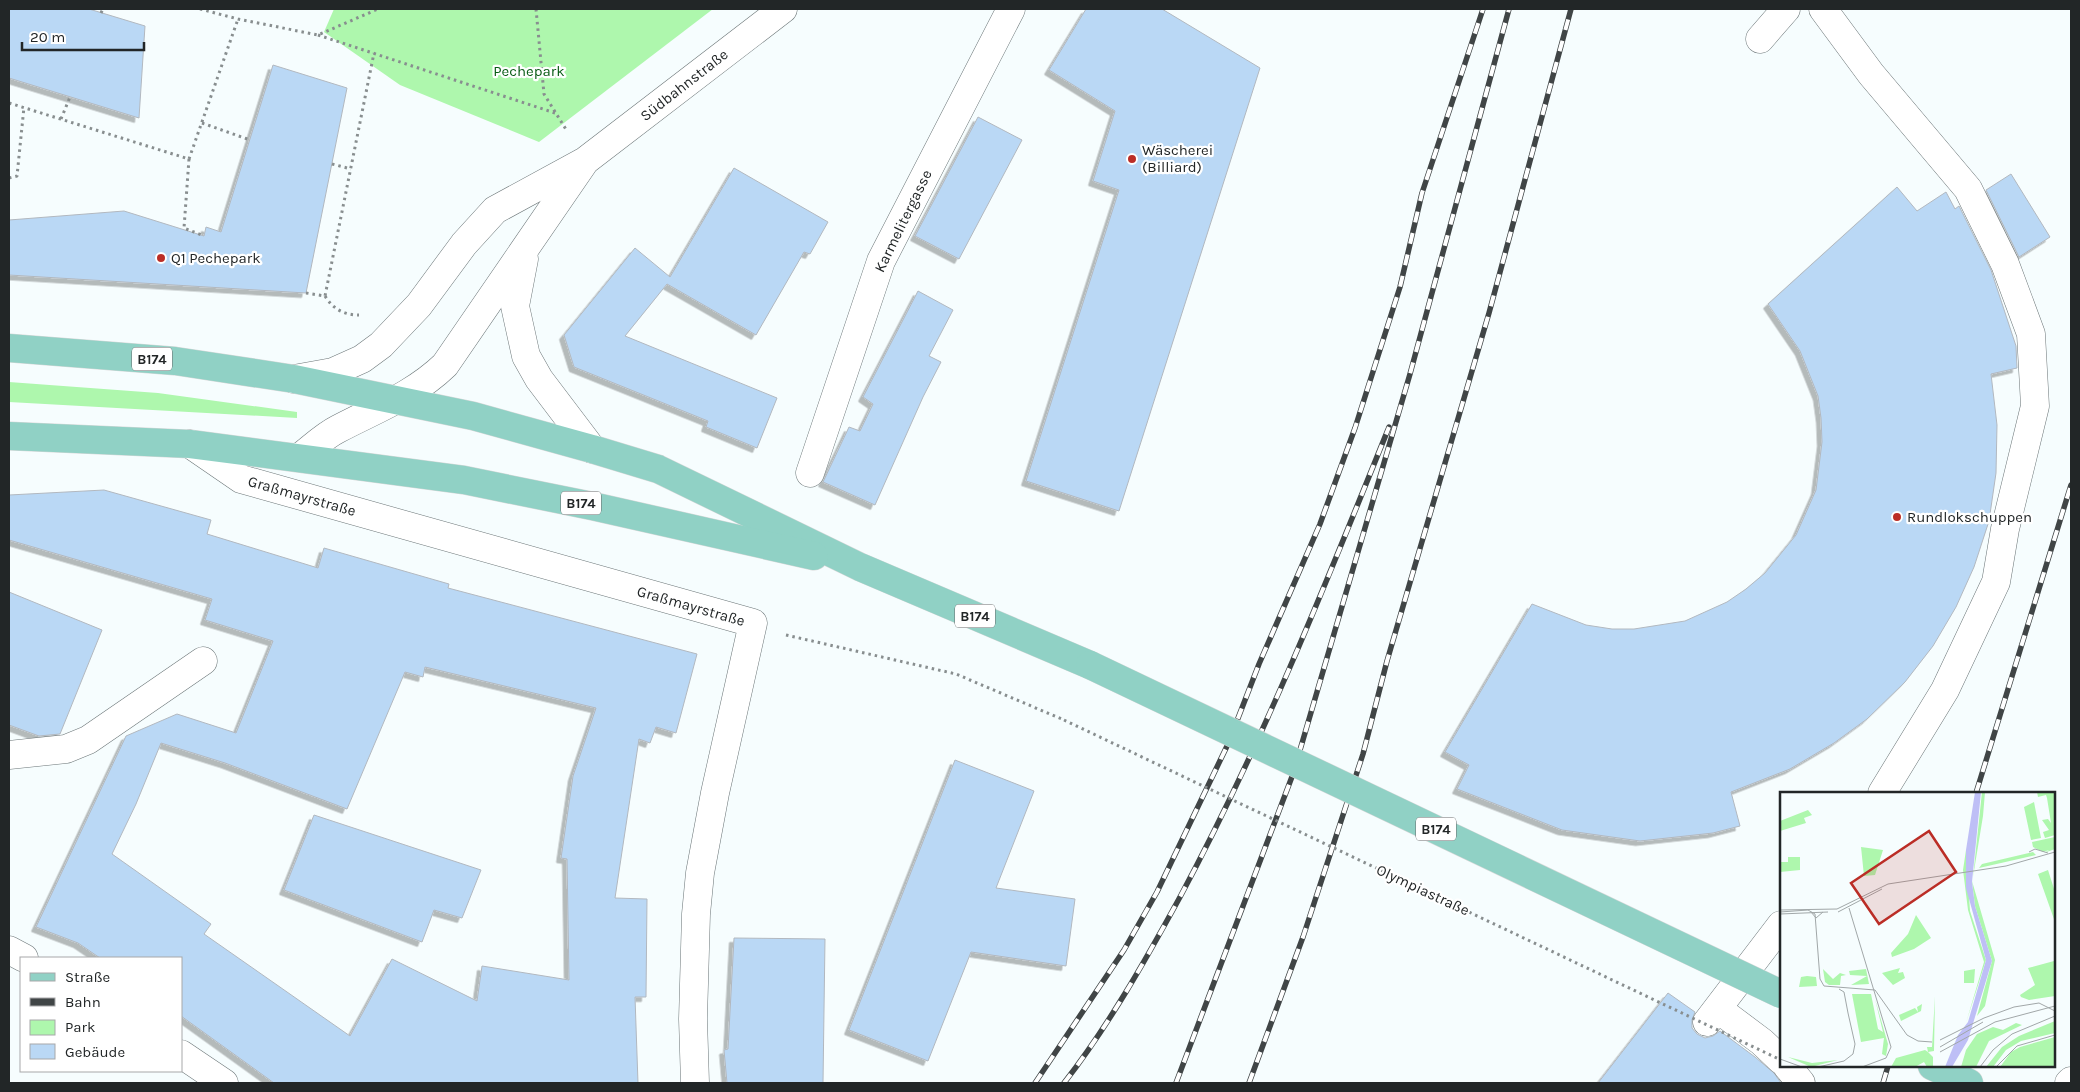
<svg xmlns="http://www.w3.org/2000/svg" width="2080" height="1092" font-family="Karla,sans-serif">
	<style>
		.green { fill: #aef7ad }
		.building { fill: #bad8f5; stroke: #b2b8bf; fill-rule: evenodd; filter: url(#shadow) }
		.lines { fill: none; stroke-linecap: round; stroke-linejoin: round }
		.minor-casing { stroke: #6c7678; stroke-width: 29 }
		.major-casing { stroke: #d7d8d8; stroke-width: 29 }
		.path { stroke: #888e8f; stroke-width: 3; stroke-dasharray: 2.5 4; stroke-linecap: butt }
		.minor { stroke: #fff; stroke-width: 28 }
		.major { stroke: #90d1c5; stroke-width: 28 }
		.rail-casing { stroke: #404546; stroke-width: 5.5 }
		.rail { stroke: #fff; stroke-width: 4; stroke-dasharray: 11; stroke-linecap: butt }
		.major-bridge-casing { stroke: #d7d8d8; stroke-width: 29; stroke-linecap: butt }
		.path-bridge { stroke: #888e8f; stroke-width: 3; stroke-dasharray: 2.5 4; stroke-linecap: butt }
		.major-bridge { stroke: #90d1c5; stroke-width: 28 }
		.poi-dot { fill: #bb2d26; stroke: #fff; stroke-width: 2 }
		.labels { text-anchor: middle; stroke-width: 4.5; stroke-linejoin: round; paint-order: stroke }
		.shield { fill: #fff; stroke: #646768; stroke-width: 1 }
		.shield-label { font-size: 14px; font-weight: bold; fill: #222627 }
		.park-label { font-size: 15px; fill: #085c14; stroke: #fff }
		.street-label { font-size: 15px; fill: #222627; stroke: #fff }
		.poi-label { font-size: 15px; fill: #222627; stroke: #fff; text-anchor: start }
		.inset-road { fill: none; stroke: #a1a7a8; stroke-width: 1 }
		.view { fill: #bb2d26; fill-opacity: 0.15; stroke: #bb2d26; stroke-width: 2.5 }
		.inset-edge { fill: none; stroke: #222627; stroke-width: 2.5 }
	</style>
	<defs>
		<filter id="shadow"><feDropShadow dx="-4.5" dy="4.5" stdDeviation="0" flood-color="#0004"/></filter>
	</defs>
	<rect width="100%" height="100%" fill="#f6fdfe"/>
	<g class="green">
		<polygon points="334,9 713,9 539,142 400,85 324,32"/>
		<polygon points="9,382 158,393 297,412 297,418 9,402"/>
	</g>
	<g class="building">
		<polygon points="9,9 89,9 145,26 139,118 9,78"/>
		<polygon points="1086,9 1162,9 1260,68 1119,511 1026,481 1119,190 1093,181 1115,111 1049,70"/>
		<polygon points="273,65 347,88 306,293 9,275 9,220 124,211 204,236 206,227 221,232"/>
		<polygon points="978,117 1022,140 959,259 915,236"/>
		<polygon points="734,168 828,222 810,254 804,252 756,335 667,284 625,336 777,398 757,448 706,427 708,421 574,367 564,335 635,248 670,277"/>
		<polygon points="2011,174 2050,237 2019,257 1986,190"/>
		<polygon points="1897,187 1917,211 1946,192 1955,209 1959,206 1991,270 2016,346 2017,368 1991,374 1997,425 1996,473 1989,521 1974,567 1956,607 1933,646 1905,682 1867,719 1834,743 1790,769 1731,792 1740,826 1713,833 1640,841 1562,830 1457,789 1469,765 1445,752 1532,604 1586,625 1612,629 1634,629 1685,621 1727,602 1746,589 1765,573 1796,535 1816,490 1822,442 1821,418 1818,396 1800,351 1768,304"/>
		<polygon points="918,291 953,310 929,356 941,362 923,397 875,505 823,482 849,427 860,431 873,404 863,397"/>
		<path d="M 104,490 L 211,520 L 207,534 L 318,568 L 324,548 L 449,584 L 448,588 L 697,654 L 676,733 L 656,727 L 650,743 L 639,739 L 615,898 L 647,899 L 646,997 L 635,997 L 638,1083 L 274,1083 L 181,1016 L 181,958 L 100,958 L 78,943 L 36,927 L 126,736 L 177,714 L 236,733 L 273,641 L 205,620 L 212,599 L 9,540 L 9,495 ZM 425,667 L 596,708 L 573,776 L 561,858 L 567,859 L 569,980 L 482,966 L 477,1001 L 392,959 L 350,1036 L 204,934 L 211,924 L 112,854 L 136,804 L 161,743 L 225,763 L 347,809 L 405,672 L 423,677 Z"/>
		<polygon points="9,592 102,630 60,734 39,736 9,725"/>
		<polygon points="955,760 1034,791 996,888 1075,899 1066,966 971,952 928,1061 849,1030"/>
		<polygon points="314,815 481,870 462,918 434,910 422,942 284,890"/>
		<polygon points="734,938 825,939 823,1083 727,1083 724,1050 728,1049"/>
		<polygon points="1668,993 1695,1012 1692,1020 1692,1028 1697,1034 1705,1038 1713,1036 1720,1031 1755,1057 1774,1073 1781,1083 1598,1083"/>
	</g>
	<g class="lines">
		<g class="minor-casing">
			<g id="minor">
				<polyline points="1823,9 1871,74 1968,189 2005,264 2031,334 2035,406 2005,529 1996,582 1945,690 1882,793"/>
				<polyline points="1760,39 1786,9"/>
				<polyline points="524,259 515,306 526,356 539,379 592,449"/>
				<polyline points="294,379 333,372 362,359 381,345 419,305 464,244 495,210 585,161 783,9"/>
				<polyline points="190,444 241,479 753,623 715,793 700,873 696,914 693,1019 695,1083"/>
				<path d="M 300,457 C 312,448 324,436 338,429 C 376,409 414,395 445,365 L 583,164"/>
				<polyline points="810,473 881,261 1011,9"/>
				<polyline points="9,755 66,749 88,740 203,661"/>
				<polyline points="9,950 24,958"/>
				<polyline points="1718,1009 1762,1042 1781,1060"/>
				<polyline points="1707,1022 1781,925"/>
				<polyline points="181,1054 224,1083"/>
				<polyline points="1787,1066 1801,1083"/>
				<polyline points="2069,1083 2071,1081"/>
			</g>
		</g>
		<g class="major-casing">
			<g id="major">
				<polyline points="9,348 175,361 294,379 473,416 592,449 658,469 860,567 1090,665"/>
				<polyline points="9,436 190,444 464,480 592,506 814,556"/>
				<polyline points="1932,1066 1969,1083"/>
			</g>
		</g>
		<g class="path">
			<polyline points="200,9 238,19 318,35 378,9"/>
			<polyline points="536,9 544,94 567,131"/>
			<polyline points="101,13 103,9"/>
			<polyline points="318,35 555,113"/>
			<polyline points="9,103 189,159 238,19"/>
			<polyline points="61,119 70,97"/>
			<polyline points="202,123 250,140"/>
			<polyline points="189,159 184,228 204,236"/>
			<polyline points="332,164 351,169"/>
			<polyline points="9,178 17,176 24,107"/>
			<polyline points="306,293 325,296 374,53"/>
			<path d="M 325,296 C 333,309 344,315 359,315"/>
			<polyline points="786,635 956,674 1064,720"/>
		</g>
		<use href="#minor" class="minor"/>
		<use href="#major" class="major"/>
		<g class="rail-casing">
			<g id="rail">
				<polyline points="1976,793 2071,485"/>
				<polyline points="1035,1083 1124,950 1157,892 1228,744 1259,664 1320,524 1355,428 1400,287 1422,193 1483,9"/>
				<path d="M 1064,1083 C 1109,1025 1145,961 1180,897 C 1261,746 1325,586 1389,427"/>
				<polyline points="1176,1083 1293,774 1410,374 1509,9"/>
				<polyline points="1249,1083 1303,937 1363,754 1387,661 1489,313 1571,9"/>
				<polyline points="1883,1083 1888,1066"/>
			</g>
		</g>
		<use href="#rail" class="rail"/>
		<g class="major-bridge-casing">
			<polyline id="major-bridge" points="1090,665 1781,994"/>
		</g>
		<polyline class="path-bridge" points="1064,720 1781,1060"/>
		<use href="#major-bridge" class="major-bridge"/>
	</g>
	<g class="poi-dot">
		<circle cx="1132" cy="159" r="5"/>
		<circle cx="161" cy="258" r="5"/>
		<circle cx="1897" cy="517" r="5"/>
	</g>
	<g class="labels">
		<g class="shield">
			<rect x="132" y="347.5" width="40" height="23" rx="4"/>
			<rect x="561" y="491.5" width="40" height="23" rx="4"/>
			<rect x="955" y="604.5" width="40" height="23" rx="4"/>
			<rect x="1416" y="817.5" width="40" height="23" rx="4"/>
		</g>
		<g class="shield-label">
			<text x="152" y="364">B174</text>
			<text x="581" y="508">B174</text>
			<text x="975" y="621">B174</text>
			<text x="1436" y="834">B174</text>
		</g>
		<g class="park-label">
			<text x="529" y="76">Pechepark</text>
		</g>
		<g class="street-label">
			<text transform="translate(684 85) rotate(-38)" y="5">Südbahnstraße</text>
			<text transform="translate(903 221) rotate(-64)" y="5">Karmelitergasse</text>
			<text transform="translate(302 496) rotate(16)" y="5">Graßmayrstraße</text>
			<text transform="translate(691 606) rotate(16)" y="5">Graßmayrstraße</text>
			<text transform="translate(1423 890) rotate(25)" y="5">Olympiastraße</text>
		</g>
		<g class="poi-label">
			<text x="1142" y="155">Wäscherei<tspan x="1142" dy="17">(Billiard)</tspan></text>
			<text x="171" y="263">Q1 Pechepark</text>
			<text x="1907" y="522">Rundlokschuppen</text>
		</g>
	</g>
	<g transform="translate(1780 792)">
		<rect width="275" height="275" fill="#f6fdfe"/>
		<path d="M 202,0 L 205,0 L 203,24 L 193,85 ZM 257,0 L 275,0 L 275,43 L 265,46 L 263,40 L 269,38 L 262,28 L 268,27 L 271,31 L 267,6 L 266,3 L 258,5 ZM 254,10 L 261,46 L 251,48 L 244,15 ZM 28,18 L 32,23 L 24,26 L 26,31 L 0,39 L 0,29 ZM 275,45 L 275,57 L 264,61 L 269,58 L 263,60 L 253,55 L 252,50 ZM 81,55 L 103,58 L 95,83 L 84,84 ZM 186,58 L 190,119 L 206,168 L 186,231 L 204,170 L 188,118 L 183,78 ZM 253,60 L 256,63 L 199,76 L 202,72 ZM 8,65 L 20,65 L 20,78 L 0,80 L 0,70 L 8,70 ZM 268,78 L 275,100 L 275,130 L 258,82 ZM 192,89 L 215,168 L 205,214 L 197,224 L 212,169 L 195,114 ZM 136,123 L 151,146 L 134,157 L 112,165 L 111,161 L 128,142 ZM 274,169 L 275,204 L 249,208 L 241,205 L 240,203 L 255,193 L 248,176 ZM 120,176 L 118,181 L 123,180 L 125,186 L 113,193 L 102,181 ZM 43,177 L 53,187 L 60,181 L 66,183 L 61,184 L 60,193 L 49,193 L 45,190 ZM 86,177 L 89,192 L 71,193 L 87,184 L 70,183 L 69,179 ZM 195,177 L 194,191 L 184,191 L 184,179 ZM 27,184 L 36,185 L 37,194 L 19,195 L 21,185 ZM 72,202 L 91,202 L 98,237 L 103,240 L 95,207 L 108,252 L 106,264 L 102,262 L 104,246 L 81,250 ZM 155,204 L 154,259 L 148,260 L 153,265 L 153,275 L 147,275 L 144,270 L 135,275 L 111,275 L 116,266 L 145,258 L 148,260 L 147,255 L 152,255 ZM 142,212 L 141,219 L 121,229 L 119,223 L 135,216 L 138,220 L 137,215 ZM 275,229 L 275,241 L 241,249 L 226,258 L 213,275 L 206,275 L 222,255 L 239,244 ZM 236,231 L 242,233 L 209,249 L 196,275 L 181,275 L 186,258 L 197,242 L 213,235 L 223,238 ZM 275,245 L 275,275 L 220,275 L 231,260 L 240,255 ZM 8,265 L 32,271 L 58,268 L 31,275 Z" fill="#aef7ad"/>
		<path d="M 195,0 L 201,0 L 192,90 L 195,114 L 212,169 L 188,248 L 172,275 L 165,275 L 178,243 L 188,230 L 206,168 L 186,96 L 186,58 Z" fill="#bebff6"/>
		<path class="inset-road" d="M 249,60 L 255,57 L 268,61M 69,116 L 111,255 L 106,266 L 82,275M 0,118 L 57,117 L 108,92 L 226,74 L 275,60M 0,120 L 28,118 L 35,122 L 40,187 L 44,194 L 95,198 L 127,243 L 138,249 L 152,250M 31,120 L 36,126 L 43,120M 58,120 L 102,97M 0,122 L 48,120M 59,197 L 64,200 L 68,221M 160,248 L 204,226 L 234,215 L 259,211 L 275,219M 160,255 L 203,230M 160,260 L 215,230 L 275,214M 0,267 L 22,275M 38,275 L 64,269 L 73,262 L 75,252 L 68,221M 200,275 L 213,258 L 232,242 L 275,224M 216,275 L 237,254 L 275,243"/>
		<path class="view" d="M 149,39 L 176,80 L 99,132 L 71,91 Z"/>
		<rect width="275" height="275" class="inset-edge"/>
	</g>
	<rect width="2080" height="1092" fill="none" stroke="#222627" stroke-width="20"/>
	<rect x="20" y="957" width="162" height="115" fill="#ffffff" stroke="#a7a8a9"/>
	<rect x="30" y="973" width="25" height="8" fill="#90d1c5" stroke="#a7a8a9"/>
	<text x="65" y="982" font-size="15" fill="#222627">Straße</text>
	<rect x="30" y="998" width="25" height="8" fill="#404546" stroke="#a7a8a9"/>
	<text x="65" y="1007" font-size="15" fill="#222627">Bahn</text>
	<rect x="30" y="1020" width="25" height="15" fill="#aef7ad" stroke="#a7a8a9"/>
	<text x="65" y="1032" font-size="15" fill="#222627">Park</text>
	<rect x="30" y="1044" width="25" height="15" fill="#bad8f5" stroke="#a7a8a9"/>
	<text x="65" y="1057" font-size="15" fill="#222627">Gebäude</text>
	<path d="M22 42v8h122v-8" fill="none" stroke="#222627" stroke-width="2.5"/>
	<text x="30" y="42" font-size="15" fill="#222627" stroke="#ffffff" stroke-width="4" paint-order="stroke">20 m</text>
</svg>
